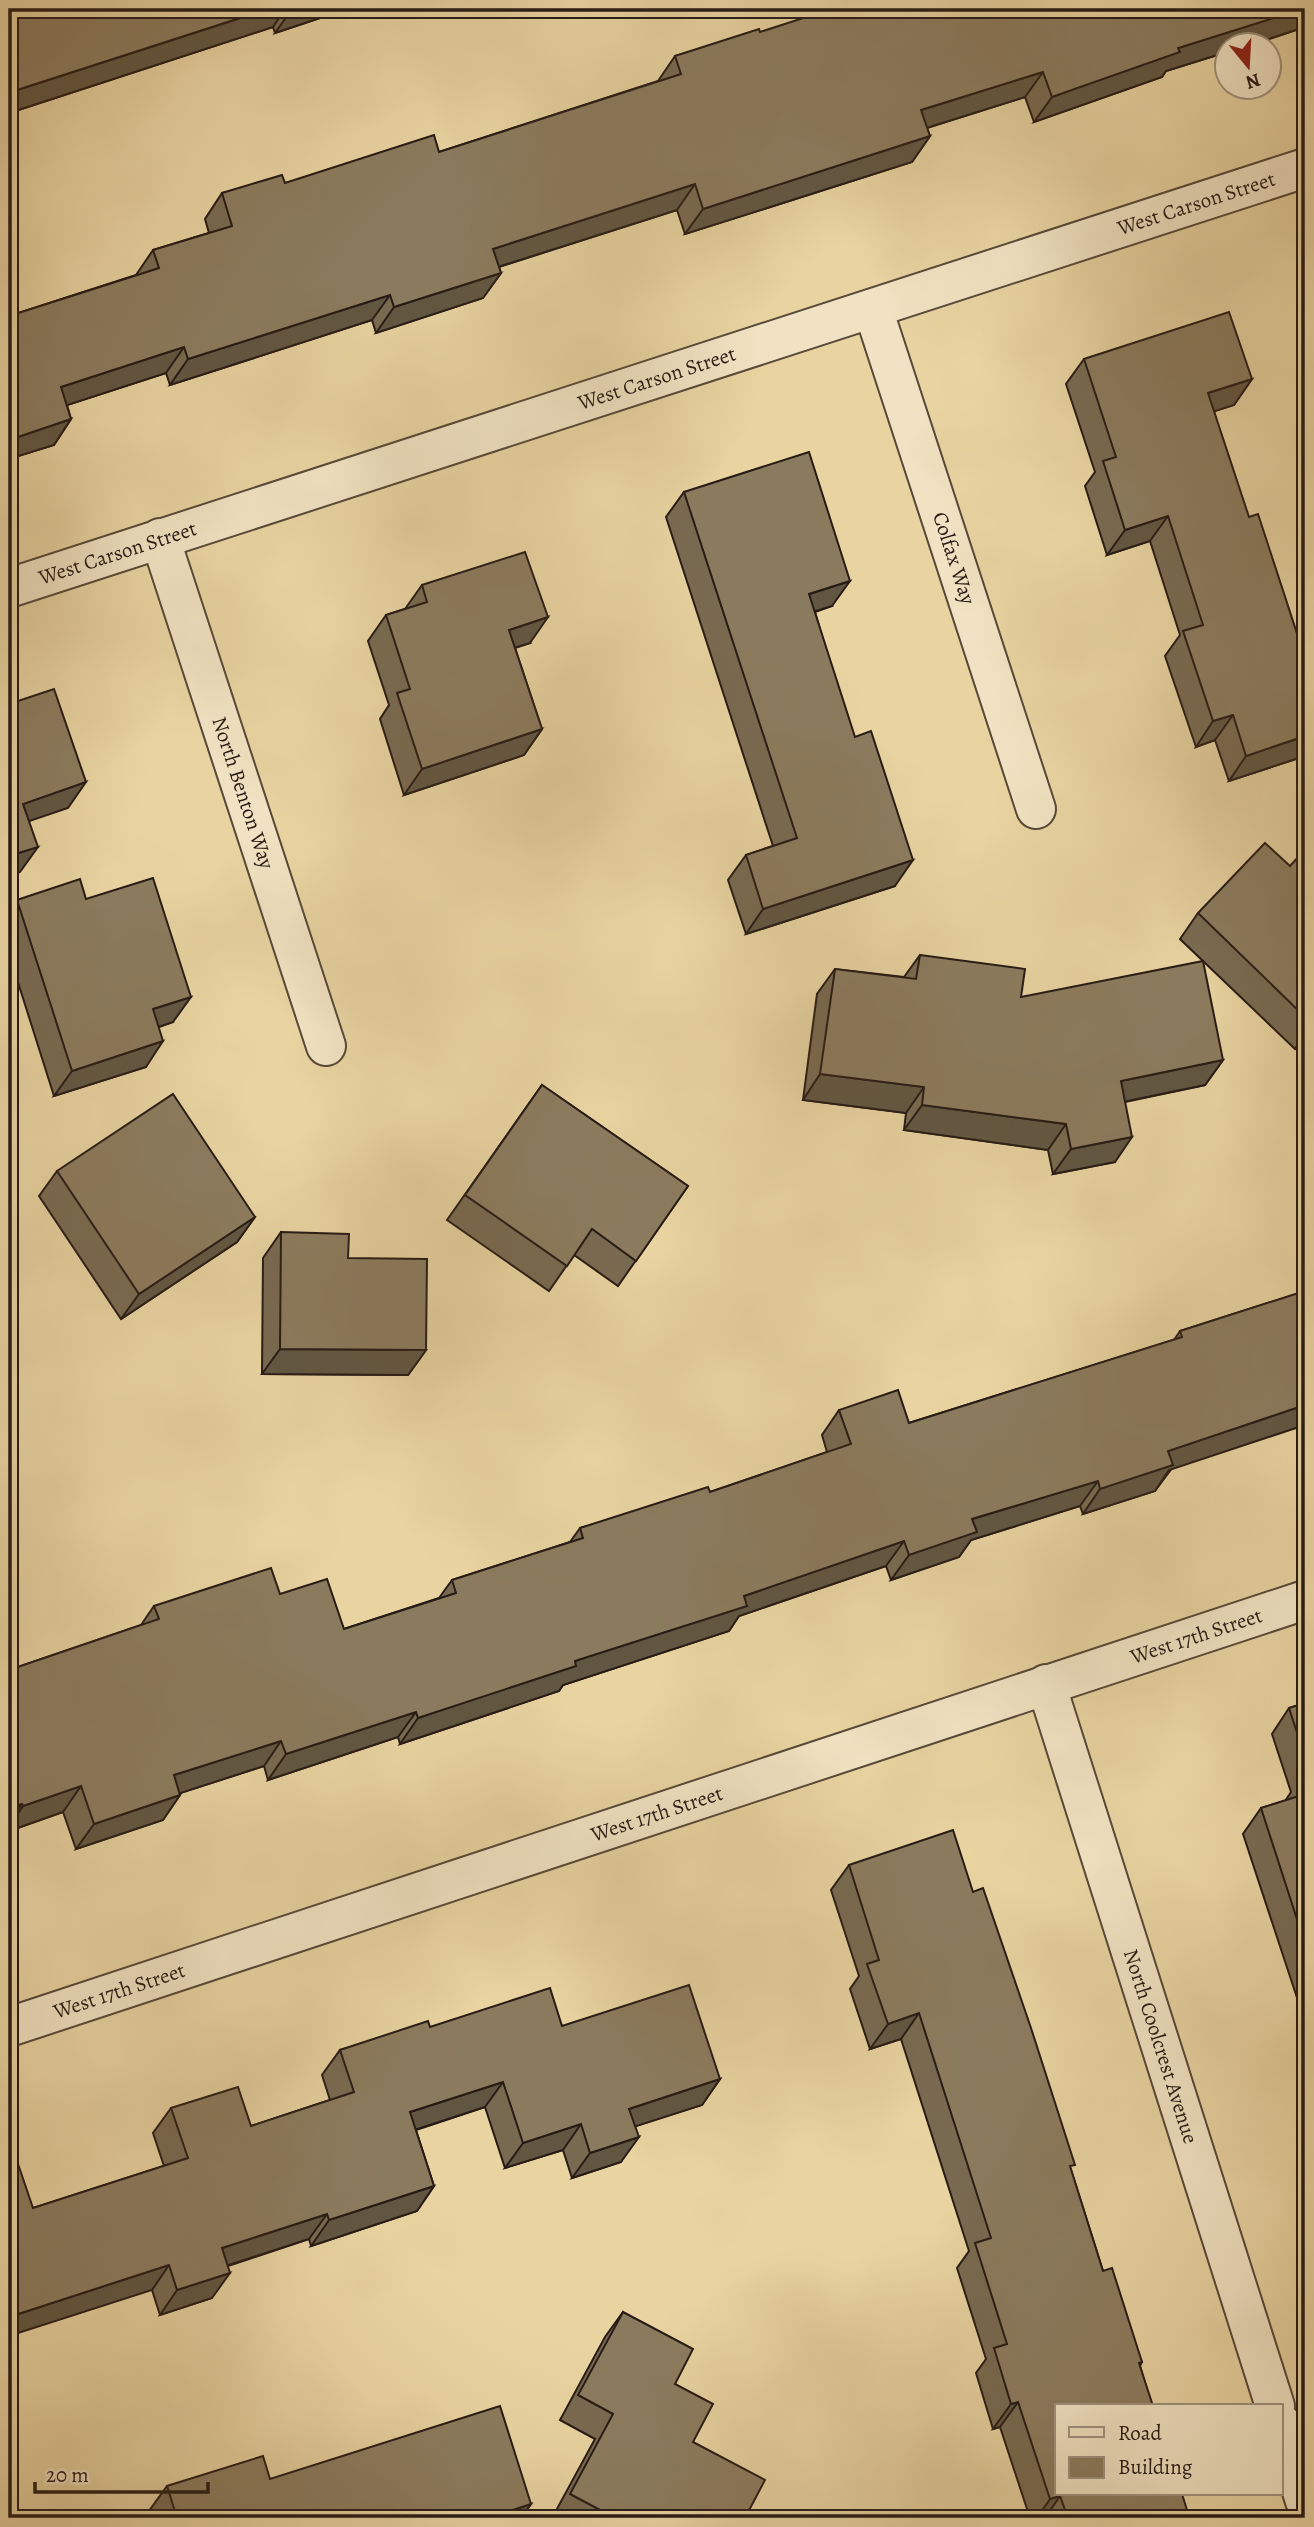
<svg xmlns="http://www.w3.org/2000/svg" width="1314" height="2527" font-family="Alegreya,serif">
	<style>
		.lines { fill: none; stroke-linecap: round; stroke-linejoin: round }
		.minor-casing { stroke: #574938; stroke-width: 42 }
		.minor { stroke: #f0e2c2; stroke-width: 38 }
		.wall { fill: #786a51; stroke: #271b15; stroke-width: 2 }
		.shaded-wall { fill: #615642; stroke: #271b15; stroke-width: 2 }
		.building { fill: #8b7b5e; stroke: #271b15; stroke-width: 2 }
		.labels { text-anchor: middle; stroke-width: 7; stroke-linejoin: round; paint-order: stroke }
		.street-label { font-size: 21px; fill: #271b15; stroke: #f0e2c2 }
	</style>
	<rect width="100%" height="100%" fill="#e8d3a1"/>
	<filter id="stains"><feTurbulence type="fractalNoise" baseFrequency=".00286" numOctaves="4"/><feColorMatrix values="0 0 0 0 .2 0 0 0 0 .09 0 0 0 0 .02 0 0 0 .5 -.17"/></filter>
	<radialGradient id="worn" r=".72"><stop offset=".6" stop-color="#630" stop-opacity="0"/><stop offset="1" stop-color="#630" stop-opacity=".3"/></radialGradient>
	<g class="lines">
		<g class="minor-casing">
			<g id="minor">
				<path id="s1" d="M 873,309 L 1036,809"/>
				<path id="s2" d="M 160,538 L 326,1046"/>
				<path id="s3" d="M 9,588 L 1305,168"/>
				<path id="s4" d="M 1046,1684 L 1275,2406"/>
				<path id="s5" d="M 9,2027 L 1305,1600"/>
				<polyline points="1281,2423 1305,2501"/>
			</g>
		</g>
		<use href="#minor" class="minor"/>
	</g>
	<g class="wall">
		<polygon points="9,9 347,9 275,33 273,27 9,113"/>
		<polygon points="1305,9 1305,27 1248,46 1227,46 1227,52 1166,71 1162,77 1034,122 1025,97 927,128 930,136 912,162 685,234 677,210 499,267 501,273 483,298 376,333 372,320 170,385 166,373 67,405 71,419 54,445 9,459 9,316 136,275 153,250 209,233 205,219 222,193 285,183 439,152 658,81 675,56 760,32 865,11"/>
		<polygon points="1084,359 1252,379 1234,405 1214,411 1305,756 1229,781 1215,740 1196,747 1165,656 1180,635 1150,541 1107,555 1085,486 1095,472 1066,384"/>
		<polygon points="684,492 832,606 815,612 895,886 746,934 728,880 746,855 773,846 666,517"/>
		<polygon points="422,585 530,643 515,648 542,729 524,755 404,795 380,719 389,705 368,641 386,615 405,609"/>
		<polygon points="1305,850 1305,1038 1295,1049 1180,939 1198,913 1290,866"/>
		<polygon points="86,899 173,1022 159,1027 146,1067 54,1096 9,954 9,912 17,900"/>
		<polygon points="920,955 1021,997 1223,1060 1205,1085 1125,1102 1115,1162 1053,1174 1048,1150 904,1130 906,1113 803,1100 817,994 835,969 904,977"/>
		<polygon points="542,1085 688,1186 618,1286 574,1255 549,1291 447,1220"/>
		<polygon points="57,1171 255,1217 237,1242 121,1319 39,1196"/>
		<polygon points="281,1232 348,1258 426,1350 408,1375 262,1374 263,1258"/>
		<polygon points="1305,1291 1155,1491 1083,1514 1080,1506 971,1540 959,1557 891,1580 886,1566 739,1616 729,1631 563,1685 559,1691 400,1744 398,1737 268,1780 264,1766 180,1793 180,1795 163,1820 76,1849 63,1812 9,1831 9,1670 141,1625 154,1606 280,1594 344,1629 439,1598 452,1580 570,1542 580,1528 710,1492 827,1452 822,1435 839,1410 909,1423 1174,1340 1180,1331"/>
		<polygon points="1305,1703 1305,2022 1243,1834 1261,1808 1285,1801 1291,1792 1272,1734 1289,1708"/>
		<polygon points="849,1865 973,1892 1071,2170 1103,2271 1142,2362 1140,2366 1183,2518 1030,2518 1000,2427 993,2429 976,2373 986,2359 957,2268 969,2251 901,2039 870,2049 850,1989 859,1976 831,1890"/>
		<polygon points="562,2026 720,2079 702,2105 635,2126 621,2162 572,2178 563,2150 505,2168 485,2107 416,2130 434,2186 417,2211 311,2246 309,2239 228,2266 212,2298 160,2315 152,2290 33,2208 164,2166 153,2133 171,2108 251,2126 330,2100 322,2075 340,2050 430,2027"/>
		<polygon points="623,2312 675,2384 693,2442 745,2518 552,2518 595,2439 560,2420 605,2337"/>
		<polygon points="270,2479 531,2504 521,2518 152,2518 149,2511 167,2486"/>
	</g>
	<g class="shaded-wall">
		<polygon points="268,9 285,9 273,27 9,113 9,96 11,92"/>
		<polygon points="292,9 347,9 275,33"/>
		<polygon points="1302,9 1305,9 1305,27 1248,46 1227,46 1227,52 1166,71 1162,77 1034,122 1052,97 1178,48"/>
		<polygon points="1043,72 1025,97 904,135 921,110"/>
		<polygon points="930,136 912,162 685,234 703,209"/>
		<polygon points="695,184 677,210 476,274 493,249"/>
		<polygon points="501,273 483,298 376,333 394,307"/>
		<polygon points="390,295 372,320 170,385 188,359"/>
		<polygon points="184,347 166,373 43,413 61,387"/>
		<polygon points="1252,379 1234,405 1191,419 1208,393"/>
		<polygon points="71,419 54,445 9,459 9,440"/>
		<polygon points="1168,516 1150,541 1107,555 1125,530"/>
		<polygon points="850,581 832,606 791,619 809,594"/>
		<polygon points="548,617 530,643 491,655 509,630"/>
		<polygon points="1233,715 1215,740 1196,747 1213,721"/>
		<polygon points="542,729 524,755 404,795 422,769"/>
		<polygon points="1305,736 1305,756 1229,781 1246,756"/>
		<polygon points="86,782 68,808 9,828 23,804"/>
		<polygon points="38,847 20,872 9,876 9,856"/>
		<polygon points="913,860 895,886 746,934 763,909"/>
		<polygon points="191,997 173,1022 135,1035 153,1009"/>
		<polygon points="1305,1034 1305,1038 1295,1049"/>
		<polygon points="163,1041 146,1067 54,1096 72,1071"/>
		<polygon points="1223,1060 1205,1085 1103,1106 1121,1081"/>
		<polygon points="820,1074 924,1087 906,1113 803,1100"/>
		<polygon points="922,1105 1066,1124 1048,1150 904,1130"/>
		<polygon points="1132,1137 1115,1162 1053,1174 1071,1149"/>
		<polygon points="255,1217 237,1242 121,1319 139,1294"/>
		<polygon points="280,1349 426,1350 408,1375 262,1374"/>
		<polygon points="1305,1405 1305,1425 1169,1470 1155,1491 1083,1514 1100,1489 1168,1451"/>
		<polygon points="1098,1481 1080,1506 971,1540 959,1557 891,1580 909,1555 972,1519"/>
		<polygon points="904,1541 886,1566 739,1616 729,1631 563,1685 559,1691 400,1744 418,1718 575,1661 744,1596"/>
		<polygon points="416,1712 398,1737 268,1780 286,1754"/>
		<polygon points="281,1741 264,1766 156,1801 174,1775"/>
		<polygon points="81,1786 63,1812 9,1831 9,1827 23,1806"/>
		<polygon points="180,1795 163,1820 76,1849 94,1824"/>
		<polygon points="22,1804 9,1823 9,1808"/>
		<polygon points="919,2013 901,2039 870,2049 888,2024"/>
		<polygon points="720,2079 702,2105 612,2134 629,2109"/>
		<polygon points="503,2082 485,2107 393,2137 410,2112"/>
		<polygon points="581,2124 563,2150 505,2168 523,2143"/>
		<polygon points="639,2137 621,2162 572,2178 590,2153"/>
		<polygon points="434,2186 417,2211 311,2246 329,2220"/>
		<polygon points="327,2214 309,2239 204,2273 222,2248"/>
		<polygon points="169,2265 152,2290 9,2336 9,2317"/>
		<polygon points="230,2273 212,2298 160,2315 177,2290"/>
		<polygon points="1018,2402 1000,2427 993,2429 1011,2404"/>
		<polygon points="1060,2496 1045,2518 1037,2518 1050,2499"/>
		<polygon points="531,2504 521,2518 488,2518"/>
	</g>
	<g class="building">
		<polygon points="9,9 268,9 11,92 14,101 9,103"/>
		<polygon points="831,9 864,9 865,11 872,9 1302,9 1178,48 1180,52 1052,97 1043,72 921,110 930,136 703,209 695,184 493,249 501,273 394,307 390,295 188,359 184,347 61,387 71,419 9,440 9,316 159,268 153,250 232,226 222,193 282,175 285,183 434,135 439,152 681,74 675,56 759,29 760,32"/>
		<polygon points="1229,312 1252,379 1208,393 1249,517 1258,514 1305,658 1305,736 1246,756 1233,715 1213,721 1183,631 1203,625 1168,516 1125,530 1103,461 1116,457 1084,359"/>
		<polygon points="809,452 850,581 809,594 855,737 871,731 913,860 763,909 746,855 797,838 684,492"/>
		<polygon points="525,552 548,617 509,630 542,729 422,769 397,693 410,689 386,615 427,602 422,585"/>
		<polygon points="54,689 86,782 23,804 38,847 9,856 9,704"/>
		<polygon points="1265,843 1290,866 1305,850 1305,1017 1198,913"/>
		<polygon points="153,878 191,997 153,1009 163,1041 72,1071 17,900 80,879 86,899"/>
		<polygon points="920,955 1025,969 1021,997 1203,961 1223,1060 1121,1081 1132,1137 1071,1149 1066,1124 922,1105 924,1087 820,1074 835,969 916,979"/>
		<polygon points="542,1085 688,1186 636,1261 592,1229 567,1266 465,1195"/>
		<polygon points="173,1094 255,1217 139,1294 57,1171"/>
		<polygon points="281,1232 349,1234 348,1258 427,1259 426,1350 280,1349"/>
		<polygon points="1305,1291 1305,1405 1168,1451 1173,1465 1100,1489 1098,1481 972,1519 977,1532 909,1555 904,1541 744,1596 747,1606 575,1661 576,1666 418,1718 416,1712 286,1754 281,1741 174,1775 180,1795 94,1824 81,1786 23,1806 22,1804 9,1808 9,1670 159,1619 154,1606 271,1568 280,1594 327,1579 344,1629 456,1593 452,1580 583,1538 580,1528 708,1487 710,1492 851,1444 839,1410 898,1390 909,1423 1182,1337 1180,1331"/>
		<polygon points="1305,1703 1305,1757 1289,1708"/>
		<polygon points="1305,1775 1305,1787 1302,1776"/>
		<polygon points="1305,1794 1305,1944 1261,1808"/>
		<polygon points="953,1830 973,1892 983,1888 1031,2028 1075,2165 1070,2166 1103,2271 1112,2268 1142,2362 1139,2363 1153,2406 1057,2406 1057,2494 1182,2494 1187,2510 1181,2512 1183,2518 1068,2518 1060,2496 1050,2499 1018,2402 1011,2404 994,2348 1007,2344 975,2243 991,2238 919,2013 888,2024 867,1964 879,1960 849,1865"/>
		<polygon points="689,1985 720,2079 629,2109 639,2137 590,2153 581,2124 523,2143 503,2082 410,2112 434,2186 329,2220 327,2214 222,2248 230,2273 177,2290 169,2265 9,2317 9,2161 16,2158 33,2208 188,2158 171,2108 238,2087 251,2126 354,2092 340,2050 428,2021 430,2027 550,1988 562,2026"/>
		<polygon points="623,2312 693,2349 675,2384 713,2404 693,2442 765,2480 745,2518 615,2518 570,2494 613,2414 578,2395"/>
		<polygon points="500,2406 531,2504 488,2518 177,2518 167,2486 263,2456 270,2479"/>
		<polygon points="31,2513 32,2518 15,2518"/>
	</g>
	<g class="labels">
		<g class="street-label">
			<text dy="7" stroke="none"><textPath href="#s3" startOffset="1248">West Carson Street</textPath></text>
			<text dy="7" stroke="none"><textPath href="#s3" startOffset="681">West Carson Street</textPath></text>
			<text dy="7" stroke="none"><textPath href="#s3" startOffset="114">West Carson Street</textPath></text>
			<text dy="7" stroke="none"><textPath href="#s1" startOffset="262">Colfax Way</textPath></text>
			<text dy="7" stroke="none"><textPath href="#s2" startOffset="268">North Benton Way</textPath></text>
			<text dy="7" stroke="none"><textPath href="#s5" startOffset="1250">West 17th Street</textPath></text>
			<text dy="7" stroke="none"><textPath href="#s5" startOffset="682">West 17th Street</textPath></text>
			<text dy="7" stroke="none"><textPath href="#s5" startOffset="116">West 17th Street</textPath></text>
			<text dy="7" stroke="none"><textPath href="#s4" startOffset="380">North Coolcrest Avenue</textPath></text>
		</g>
	</g>
	<rect width="1314" height="2527" fill="none" stroke="#e8d3a1" stroke-width="35"/>
	<rect x="10" y="10" width="1293" height="2506" fill="none" stroke="#271b15" stroke-width="3.5"/>
	<rect x="18" y="18" width="1279" height="2492" fill="none" stroke="#271b15" stroke-width="2"/>
	<rect x="1055" y="2404" width="228" height="91" fill="#f0e2c2" stroke="#a0927d" stroke-width="2"/>
	<rect x="1069" y="2427" width="35" height="10" fill="#f0e2c2" stroke="#a0927d" stroke-width="2"/>
	<text x="1118" y="2440" font-size="21" fill="#271b15">Road</text>
	<rect x="1069" y="2457" width="35" height="21" fill="#8b7b5e" stroke="#a0927d" stroke-width="2"/>
	<text x="1118" y="2474" font-size="21" fill="#271b15">Building</text>
	<g transform="translate(1248 66) rotate(162)"><circle r="33" fill="#f0e2c2" stroke="#a0927d" stroke-width="2"/>
	<path d="M0-5L12 26L0 18L-12 26Z" fill="#8f2418"/>
	<text y="-10" font-size="19" font-weight="bold" text-anchor="middle" fill="#271b15">N</text>
	</g>
	<path d="M35 2482v10h173v-10" fill="none" stroke="#271b15" stroke-width="3.5"/>
	<text x="46" y="2482" font-size="21" fill="#271b15" stroke="#f0e2c2" stroke-width="5" paint-order="stroke">20 m</text>
	<rect width="100%" height="100%" filter="url(#stains)"/>
	<rect width="100%" height="100%" fill="url(#worn)"/>
</svg>
